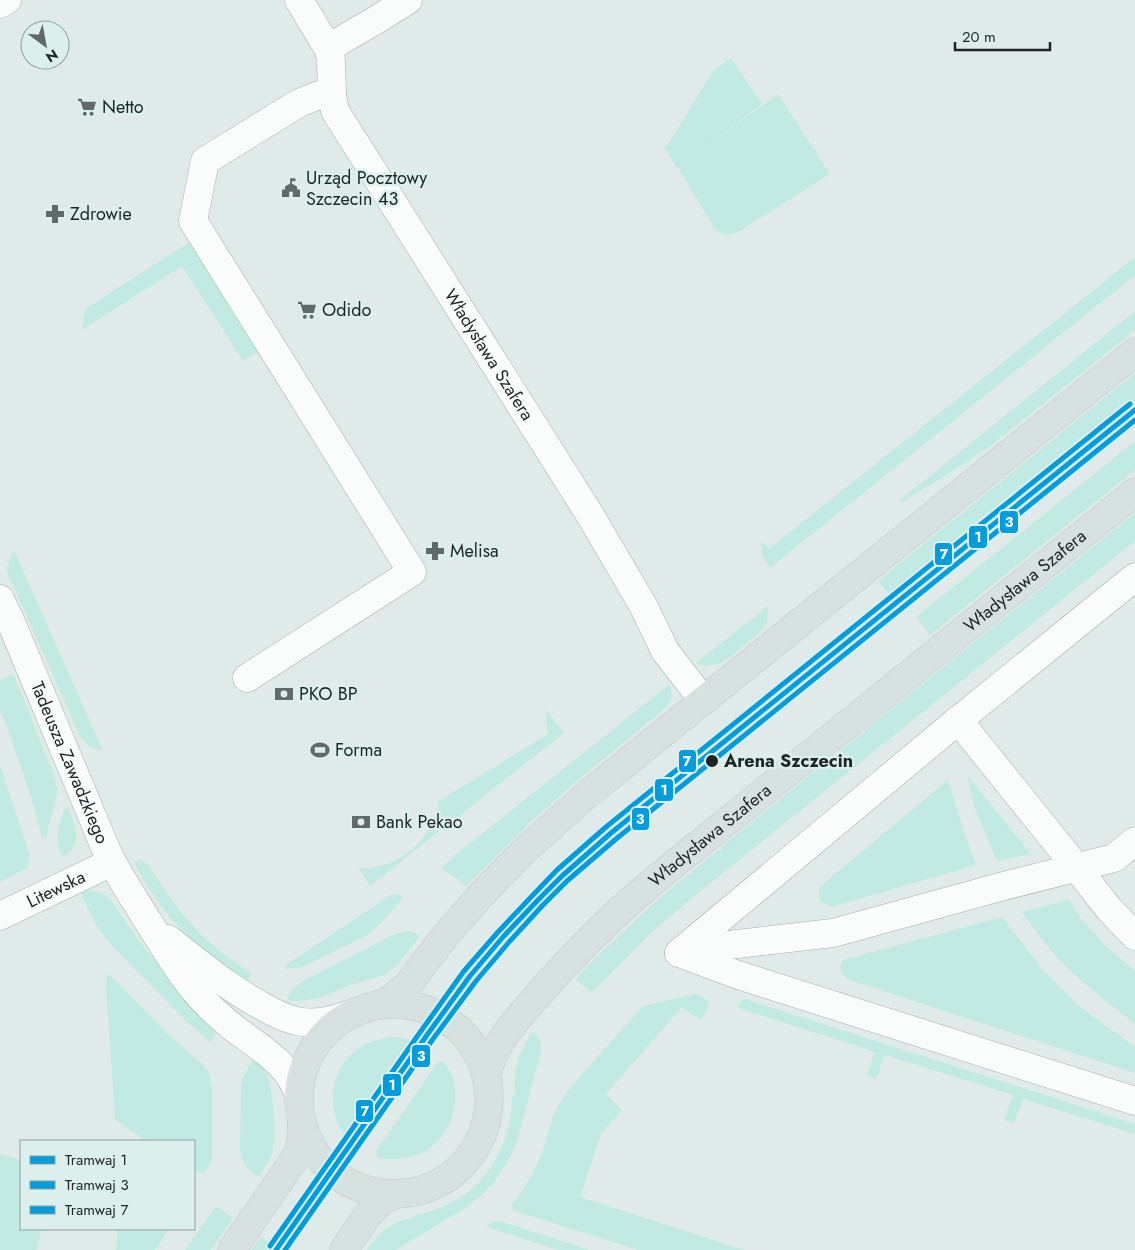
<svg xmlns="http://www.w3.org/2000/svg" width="1135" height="1250" font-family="Jost,sans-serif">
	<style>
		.green { fill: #c1eae3 }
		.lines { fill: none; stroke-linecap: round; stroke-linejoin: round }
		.minor-casing { stroke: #a5adab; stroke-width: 29 }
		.major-casing { stroke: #c3c8c7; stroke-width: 29 }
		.minor { stroke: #fafcfc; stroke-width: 28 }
		.major { stroke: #d7e1df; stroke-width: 28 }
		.tram-1-casing { stroke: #dbf0ec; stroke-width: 9 }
		.tram-2-casing { stroke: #dbf0ec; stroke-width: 9 }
		.tram-3-casing { stroke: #dbf0ec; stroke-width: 9 }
		.tram-1 { stroke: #009cdd; stroke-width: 5 }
		.tram-2 { stroke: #009cdd; stroke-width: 5 }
		.tram-3 { stroke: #009cdd; stroke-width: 5 }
		.stop-dot { fill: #1e2524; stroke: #dbf0ec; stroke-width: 2 }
		.labels { text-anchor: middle; stroke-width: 5; stroke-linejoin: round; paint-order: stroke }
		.poi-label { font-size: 18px; fill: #1e2524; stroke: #dbf0ec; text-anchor: start }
		.street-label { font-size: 18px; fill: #1e2524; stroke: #dbf0ec }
		.stop-label { font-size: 18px; font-weight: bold; fill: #1e2524; stroke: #dbf0ec; text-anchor: start }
		.line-badge { stroke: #dbf0ec; stroke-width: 2 }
		.badge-label { font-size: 14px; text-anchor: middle; font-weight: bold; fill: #fff }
	</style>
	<rect width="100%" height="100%" fill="#e0ebe9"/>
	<g class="green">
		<path d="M 731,58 L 762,104 L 686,162 L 778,94 L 830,174 L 740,231 C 729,236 725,236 715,229 L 680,171 L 679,167 L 677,168 L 665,149 L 714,70 Z"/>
		<polygon points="191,241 261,350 243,361 182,266 82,330 85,309"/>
		<polygon points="1135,257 1135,275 770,568 762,555 761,540 769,549"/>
		<polygon points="1135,311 1135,330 1133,332 1132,331 1129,333 1130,334 1003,436 1002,435 999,438 1000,439 961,466 902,502 900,500"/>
		<polygon points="1135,373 1135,402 892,598 878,581"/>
		<polygon points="1135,441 1135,470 930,635 916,617"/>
		<polygon points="1135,513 1135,541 692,898 650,934 592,993 576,979 591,962 592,962 595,960 594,959 654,903 718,850 719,851 722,849 721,847 861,734 862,734 865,732 864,731"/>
		<path d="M 14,550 L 103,751 C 90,748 84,744 78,732 L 6,569 Z"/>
		<polygon points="768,606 767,623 761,631 726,660 726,659 722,661 723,663 706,666 696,663"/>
		<path d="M 13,674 C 24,699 34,724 43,749 C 49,763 57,777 57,792 C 56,807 48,822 47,837 L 42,838 L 32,800 L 6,724 L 0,711 L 0,680 Z"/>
		<polygon points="670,684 672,698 664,709 573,784 534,819 466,886 442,868 455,855 474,840"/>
		<path d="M 545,709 L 564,733 L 370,886 L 358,868 C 399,870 431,841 439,801 L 548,734 Z"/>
		<polygon points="0,765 30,856 27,868 0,882"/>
		<polygon points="967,775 1031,854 997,861 974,806"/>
		<polygon points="948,780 965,835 976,865 831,907 820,901 819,888 836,873"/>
		<path d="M 68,807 C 75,826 84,844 63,857 C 61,853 59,850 58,846 C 56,836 60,813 68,807 Z"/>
		<path d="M 141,860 L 144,861 L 149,866 C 165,891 181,915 202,935 C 217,950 234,961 251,974 L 246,984 C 219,963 191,943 170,917 C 156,900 144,881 134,862 Z"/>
		<polygon points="86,890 92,891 102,893 111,900 130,928 146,950 177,986 219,1027 211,1043 186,1021 108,941 97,927 80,892"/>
		<path d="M 397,893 L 403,897 C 391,912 379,927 362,938 L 303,967 L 284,969 L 286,965 L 386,898 L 391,895 Z"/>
		<path d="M 1069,900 L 1082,920 L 1106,946 L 1135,971 L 1135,1024 C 1110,1004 1083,984 1061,961 C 1046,945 1034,929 1022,912 Z"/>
		<polygon points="1002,917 1043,970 1079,1006 1135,1047 1135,1073 849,980 842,974 840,967 843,960"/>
		<path d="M 408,931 L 415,933 L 420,936 L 398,964 L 384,975 L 351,985 L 319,998 L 298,1001 L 287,1001 C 290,991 294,986 303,981 L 397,933 Z"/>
		<path d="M 108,973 L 171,1037 L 202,1064 L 207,1070 L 210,1076 L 212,1088 L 212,1157 C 210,1167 205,1174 194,1173 L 194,1141 L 151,1141 L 147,1138 L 145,1141 L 115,1119 L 106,985 Z"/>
		<polygon points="695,994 704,997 709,1004 707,1010 700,1020 682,1007 606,1094 622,1110 601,1134 580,1197 744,1250 638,1250 515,1211 511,1209 511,1206 523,1190 537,1165 543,1150 554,1113 568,1090 643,1006"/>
		<polygon points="745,999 1135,1124 1135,1134 1023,1099 1014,1123 1004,1120 1013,1095 885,1055 876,1079 867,1075 875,1052 738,1008 740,1002"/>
		<path d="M 533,1031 L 540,1040 L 541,1051 L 518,1138 L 515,1147 L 508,1161 L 491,1187 L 489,1186 L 485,1192 L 467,1207 L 396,1250 L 367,1250 C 381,1231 390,1222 414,1218 L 415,1215 C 425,1213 435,1210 445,1206 C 488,1187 512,1142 512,1096 L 515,1096 C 514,1065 517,1056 533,1031 Z"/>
		<path d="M 393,1037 L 410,1039 L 411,1041 L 411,1046 L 349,1134 L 346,1135 C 339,1130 336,1120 334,1111 C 328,1083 343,1052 371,1042 C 378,1039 385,1038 393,1037 Z"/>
		<path d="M 253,1058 C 258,1063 263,1067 266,1073 C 273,1088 277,1133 273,1150 C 270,1160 264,1169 258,1177 C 246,1168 243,1164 240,1150 L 241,1086 L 242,1080 Z"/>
		<path d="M 438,1062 L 443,1062 C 468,1088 453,1136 424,1152 C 409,1160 394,1159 378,1158 L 376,1151 Z"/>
		<polygon points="0,1154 21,1160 21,1229 41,1229 37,1250 0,1250"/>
		<polygon points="216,1206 233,1218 211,1250 185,1250"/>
		<polygon points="499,1221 506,1223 590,1250 558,1250 486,1227 492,1222"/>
		<polygon points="117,1229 169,1229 155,1250 116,1250"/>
		<polygon points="261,1236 273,1245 269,1250 251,1250"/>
	</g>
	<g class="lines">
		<g class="minor-casing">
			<g id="minor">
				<path id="s1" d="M 299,0 L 329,50 L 331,60 L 332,95 L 335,111 L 590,515 L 644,607 L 665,651 L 703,700"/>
				<polyline points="0,4 7,0"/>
				<polyline points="329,50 340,41 381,17 408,0"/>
				<path id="s2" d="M 0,599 L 10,620 L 108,854 C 120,878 135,900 149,923 C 164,946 178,971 196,992 C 208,1006 221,1018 235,1029 C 260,1048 290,1064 299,1096"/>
				<polyline points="247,678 412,572 193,221 205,161 299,103 319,95 332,95"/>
				<polyline points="958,720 1077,868 1109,909 1135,936"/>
				<path id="s3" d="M 0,916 L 112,862"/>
				<path d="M 168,939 C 198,962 228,988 262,1006 C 274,1013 287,1020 302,1022 C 319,1024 339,1019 355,1012"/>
				<polyline points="679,953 950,727 1135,577"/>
				<polyline points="679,953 738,975 1135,1101"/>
				<polyline points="681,953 729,945 833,933 1000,887 1114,858 1135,841"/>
			</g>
		</g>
		<g class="major-casing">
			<g id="major">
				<circle cx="394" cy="1099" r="95"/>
				<polyline points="375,1006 388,1001 407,986 445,936 480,896 523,852 584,797 1135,352"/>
				<path id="s4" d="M 487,1080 C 489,1047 517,1020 537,996 C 562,968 587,941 614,916 C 634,897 656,879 678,861 L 1135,492"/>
				<polyline points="232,1250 298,1154 301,1143 302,1123"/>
				<path d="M 344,1250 C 359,1228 373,1198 402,1193"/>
			</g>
		</g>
		<use href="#minor" class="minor"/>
		<use href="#major" class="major"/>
		<g class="tram-1-casing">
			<polyline id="tram-1" points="276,1250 427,1035 470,976 503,937 538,900 562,876 611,833 1135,410"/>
		</g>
		<g class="tram-2-casing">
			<polyline id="tram-2" points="285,1250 433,1039 476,981 509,942 543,905 567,881 616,839 1135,420"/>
		</g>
		<g class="tram-3-casing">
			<polyline id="tram-3" points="270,1246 421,1031 464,971 498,932 533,895 557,870 606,827 1130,404"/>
		</g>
		<use href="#tram-1" class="tram-1"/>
		<use href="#tram-2" class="tram-2"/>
		<use href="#tram-3" class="tram-3"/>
	</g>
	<defs>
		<g id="supermarket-bare" transform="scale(1.5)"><path d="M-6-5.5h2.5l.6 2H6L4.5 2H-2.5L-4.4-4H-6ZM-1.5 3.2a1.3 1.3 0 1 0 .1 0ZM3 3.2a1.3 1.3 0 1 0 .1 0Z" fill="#626a69" stroke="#dbf0ec" stroke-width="2.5" paint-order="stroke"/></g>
		<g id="civic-bare" transform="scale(1.5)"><path d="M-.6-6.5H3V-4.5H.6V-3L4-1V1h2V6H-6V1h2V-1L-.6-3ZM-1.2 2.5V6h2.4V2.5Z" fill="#626a69" stroke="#dbf0ec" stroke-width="2.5" paint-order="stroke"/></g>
		<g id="pharmacy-bare" transform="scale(1.5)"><path d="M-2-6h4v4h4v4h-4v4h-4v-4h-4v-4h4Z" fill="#626a69" stroke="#dbf0ec" stroke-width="2.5" paint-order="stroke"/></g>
		<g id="bank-bare" transform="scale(1.5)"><path d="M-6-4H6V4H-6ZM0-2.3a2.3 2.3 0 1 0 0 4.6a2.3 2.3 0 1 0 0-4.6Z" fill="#626a69" stroke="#dbf0ec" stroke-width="2.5" paint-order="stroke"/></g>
		<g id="stadium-bare" transform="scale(1.5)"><path d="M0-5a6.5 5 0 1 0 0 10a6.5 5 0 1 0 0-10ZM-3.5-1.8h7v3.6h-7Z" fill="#626a69" stroke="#dbf0ec" stroke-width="2.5" paint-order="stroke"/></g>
	</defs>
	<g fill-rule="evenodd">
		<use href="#supermarket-bare" x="87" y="107"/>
		<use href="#civic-bare" x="291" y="188"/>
		<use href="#pharmacy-bare" x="55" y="214"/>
		<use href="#supermarket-bare" x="307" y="310"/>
		<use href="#pharmacy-bare" x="435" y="551"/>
		<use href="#bank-bare" x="284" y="694"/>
		<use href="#stadium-bare" x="320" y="750"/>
		<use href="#bank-bare" x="361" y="822"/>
	</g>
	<circle class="stop-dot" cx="712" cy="761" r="7"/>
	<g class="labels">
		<g class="poi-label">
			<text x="102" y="113">Netto</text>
			<text x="306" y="184">Urząd Pocztowy<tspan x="306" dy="21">Szczecin 43</tspan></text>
			<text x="70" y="220">Zdrowie</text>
			<text x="322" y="316">Odido</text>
			<text x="450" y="557">Melisa</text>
			<text x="299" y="700">PKO BP</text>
			<text x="335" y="756">Forma</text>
			<text x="376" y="828">Bank Pekao</text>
		</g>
		<g class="street-label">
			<text dy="6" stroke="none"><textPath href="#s1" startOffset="408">Władysława Szafera</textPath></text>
			<text dy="6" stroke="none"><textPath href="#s4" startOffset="741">Władysława Szafera</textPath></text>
			<text dy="6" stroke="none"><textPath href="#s2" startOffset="178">Tadeusza Zawadzkiego</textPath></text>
			<text dy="6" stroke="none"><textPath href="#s4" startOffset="336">Władysława Szafera</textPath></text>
			<text dy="6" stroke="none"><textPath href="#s3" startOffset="62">Litewska</textPath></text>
		</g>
		<g class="stop-label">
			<text x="724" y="767">Arena Szczecin</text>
		</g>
	</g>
	<g class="line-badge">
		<rect x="999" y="510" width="20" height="24" rx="5" fill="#009cdd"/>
		<rect x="968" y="525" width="20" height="24" rx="5" fill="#009cdd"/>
		<rect x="934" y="542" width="19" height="24" rx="5" fill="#009cdd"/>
		<rect x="678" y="749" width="19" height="24" rx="5" fill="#009cdd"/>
		<rect x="654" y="778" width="20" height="24" rx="5" fill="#009cdd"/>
		<rect x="631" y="807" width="19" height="24" rx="5" fill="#009cdd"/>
		<rect x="411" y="1044" width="20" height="24" rx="5" fill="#009cdd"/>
		<rect x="382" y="1073" width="20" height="24" rx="5" fill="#009cdd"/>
		<rect x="355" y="1099" width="19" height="24" rx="5" fill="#009cdd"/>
	</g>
	<g class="badge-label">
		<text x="1009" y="527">3</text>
		<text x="978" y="542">1</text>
		<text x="944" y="559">7</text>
		<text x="687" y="766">7</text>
		<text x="664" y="795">1</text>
		<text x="640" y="824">3</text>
		<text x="421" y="1061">3</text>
		<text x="392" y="1090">1</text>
		<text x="365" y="1116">7</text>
	</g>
	<rect x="20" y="1140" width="175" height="90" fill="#dbf0ec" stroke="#8f9f9c"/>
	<rect x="30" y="1156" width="25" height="8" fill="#009cdd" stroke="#8f9f9c"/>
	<text x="65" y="1165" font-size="15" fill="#1e2524">Tramwaj 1</text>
	<rect x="30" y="1181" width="25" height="8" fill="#009cdd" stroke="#8f9f9c"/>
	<text x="65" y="1190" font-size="15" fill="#1e2524">Tramwaj 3</text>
	<rect x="30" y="1206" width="25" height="8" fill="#009cdd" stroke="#8f9f9c"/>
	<text x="65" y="1215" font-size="15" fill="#1e2524">Tramwaj 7</text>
	<g transform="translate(45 45) rotate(148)"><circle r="24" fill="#dbf0ec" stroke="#8f9f9c"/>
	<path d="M0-4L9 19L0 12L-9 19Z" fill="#626a69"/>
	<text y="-8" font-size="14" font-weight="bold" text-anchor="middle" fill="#1e2524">N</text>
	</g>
	<path d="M955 42v8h95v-8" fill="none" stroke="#1e2524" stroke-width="2.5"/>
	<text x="962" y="42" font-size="15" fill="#1e2524" stroke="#dbf0ec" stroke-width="4" paint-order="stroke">20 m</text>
</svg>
